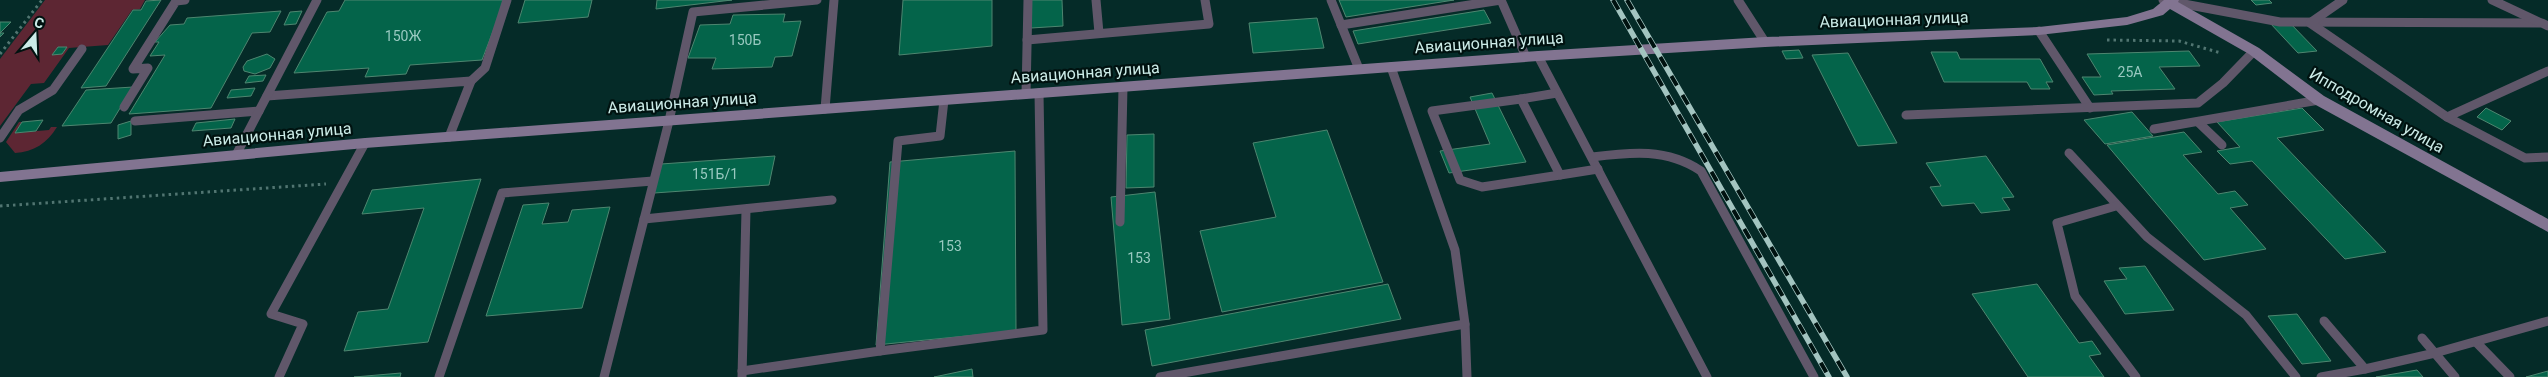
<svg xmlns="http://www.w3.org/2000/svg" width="2548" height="377" font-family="Roboto,sans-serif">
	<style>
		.green { fill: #5d2633 }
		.building { fill: #04644a; stroke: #4e8670 }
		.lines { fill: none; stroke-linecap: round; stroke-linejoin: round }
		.path { stroke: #517571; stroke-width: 3; stroke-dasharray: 2.5 4; stroke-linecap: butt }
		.lane { stroke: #60576a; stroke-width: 9 }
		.secondary { fill: #827491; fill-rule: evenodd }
		.rail-casing { stroke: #a3c4c0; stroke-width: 5.5 }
		.rail { stroke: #001210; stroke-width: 4; stroke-dasharray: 11; stroke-linecap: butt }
		.labels { text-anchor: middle; stroke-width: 4.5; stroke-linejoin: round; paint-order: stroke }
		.number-label { font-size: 14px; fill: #99c9c0 }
		.street-label { font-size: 16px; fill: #cbebe7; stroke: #001210 }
	</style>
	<rect width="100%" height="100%" fill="#052b28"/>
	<g class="green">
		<polygon points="45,0 145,0 140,9 132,10 108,45 69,48 44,83 31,84 0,126 0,59"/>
		<path d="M 19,122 L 22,122 L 15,133 L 49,130 L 51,127 L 57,127 C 47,143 34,152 15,153 L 6,142 Z"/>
	</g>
	<g class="building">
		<polygon points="161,0 106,86 81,88 133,10 141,10 146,1"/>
		<polygon points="345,0 505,0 482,60 410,65 406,74 365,77 369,68 294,73 327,12 339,11"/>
		<polygon points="525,0 592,0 588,17 518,23"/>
		<polygon points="657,0 732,0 656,9"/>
		<polygon points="903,0 992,0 992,46 899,55"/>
		<polygon points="1030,0 1062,0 1063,26 1031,28"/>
		<polygon points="1339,0 1454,0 1346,17"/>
		<polygon points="2251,0 2269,0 2272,3 2256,5"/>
		<polygon points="1484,10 1491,23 1358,44 1353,31"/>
		<polygon points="281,11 270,32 252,33 211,108 129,114 165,55 150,56 159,42 155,42 170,25 184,24 187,18"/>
		<polygon points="302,11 296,24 284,25 290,12"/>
		<polygon points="785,14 783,22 801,21 792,56 775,57 772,67 712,69 716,58 688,58 700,25 730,24 733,15"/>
		<polygon points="1317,18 1324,48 1253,53 1249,23"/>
		<polygon points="2288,21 2317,51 2298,53 2270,23"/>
		<polygon points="0,22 11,22 0,33 4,33 0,37"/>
		<polygon points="58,47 67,47 62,54 52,55"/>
		<polygon points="1799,50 1803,58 1786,59 1782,51"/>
		<polygon points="2189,51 2200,66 2159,67 2175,89 2111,91 2113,94 2094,95 2082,77 2101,77 2087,54"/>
		<polygon points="1931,52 1957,52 1960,59 2040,59 2053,82 2046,82 2050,89 2031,89 2027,82 1944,82"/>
		<polygon points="1848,53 1897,143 1858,146 1812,55"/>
		<polygon points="267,54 275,59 270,68 255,74 244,71 243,67 247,61"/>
		<polygon points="266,75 263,81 245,83 249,76"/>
		<polygon points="133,87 111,123 62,126 86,90"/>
		<polygon points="255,88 251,96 227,98 231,90"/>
		<polygon points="1492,93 1526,162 1449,173 1440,151 1490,144 1470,97"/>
		<polygon points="2302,108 2324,130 2277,138 2386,252 2345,259 2252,161 2230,164 2217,151 2240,147 2217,122"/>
		<polygon points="2486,108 2511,121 2502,130 2477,117"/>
		<polygon points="2132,112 2153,136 2105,144 2084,120"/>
		<polygon points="235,119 231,128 192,131 196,123"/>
		<polygon points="43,120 36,131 15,133 22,122"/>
		<polygon points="131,121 131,135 118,139 118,125"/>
		<polygon points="1327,130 1383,282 1222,312 1200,231 1276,217 1253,143"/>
		<polygon points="2184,132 2202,152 2183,155 2218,194 2235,191 2248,205 2230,208 2266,249 2204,260 2107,145"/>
		<polygon points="1154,134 1154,187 1126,188 1127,135"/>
		<polygon points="1015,151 1016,331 876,345 890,162"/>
		<polygon points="775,156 769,185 654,193 661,164"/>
		<polygon points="1986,156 2014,197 2002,198 2010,210 1981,213 1974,203 1942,206 1930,187 1941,186 1926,163"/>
		<polygon points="481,179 428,342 344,351 358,312 388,309 424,208 362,214 372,190"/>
		<polygon points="1155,192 1170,319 1122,325 1111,197"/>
		<polygon points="549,203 542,224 568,222 572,210 610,207 582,308 486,316 523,205"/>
		<polygon points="2145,266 2174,310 2125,314 2104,281 2127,279 2119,268"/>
		<polygon points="1388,284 1401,319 1152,366 1145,330"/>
		<polygon points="2037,284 2079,343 2092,341 2101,354 2089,356 2104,377 2028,377 1972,294"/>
		<polygon points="2297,314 2331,361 2302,364 2268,316"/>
		<polygon points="972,369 973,377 934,377"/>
		<polygon points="2417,370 2423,377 2376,377"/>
		<polygon points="2548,371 2548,377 2526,377"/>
		<polygon points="401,373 400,377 354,377"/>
	</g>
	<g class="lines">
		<g class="path">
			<polyline points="2107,40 2179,41 2221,53"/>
			<polyline points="0,54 42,0"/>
			<polyline points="0,206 326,184"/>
		</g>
		<g class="lane">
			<polyline points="1096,0 1099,33"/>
			<polyline points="1331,0 1359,69"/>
			<polyline points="1501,0 1526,57"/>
			<polyline points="1738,0 1765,42"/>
			<polyline points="2163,0 2280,22 2542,23 2548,26"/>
			<polyline points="2343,0 2310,23 2447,117 2525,158 2548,157"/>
			<polyline points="2492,0 2539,22"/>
			<polyline points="1341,25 1501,0"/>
			<polyline points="2039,31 2090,108"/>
			<polyline points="1027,40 1209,24 1205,0"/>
			<polyline points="1538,56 1707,377"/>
			<polyline points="471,81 485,68 507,0"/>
			<polyline points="1557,93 1521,99 1560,175 1598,169"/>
			<polyline points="1026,94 1028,0"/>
			<polyline points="267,96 471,81 449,137"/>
			<polyline points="1521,99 1432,111 1460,180 1482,187 1560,175"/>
			<polyline points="124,107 148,68 133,69 176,1 185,0"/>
			<polyline points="825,109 834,0"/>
			<polyline points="1906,115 2198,103 2223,83 2254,51"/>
			<polyline points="2447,117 2548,71"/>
			<polyline points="135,121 259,111"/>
			<polyline points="2198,122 2222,145"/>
			<polyline points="2154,129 2319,100"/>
			<polyline points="0,138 19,110 53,90 82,49"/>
			<polyline points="2069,153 2147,237 2246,315 2296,377"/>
			<polyline points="236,155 317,0"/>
			<path d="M 1592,157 C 1631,152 1667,148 1701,171 L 1814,377"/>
			<polyline points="2116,206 2057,223 2075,296 2136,377"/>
			<polyline points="644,219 832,200"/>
			<polyline points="1120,222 1123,87"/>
			<polyline points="1465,324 1467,377"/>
			<polyline points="2422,338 2455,377"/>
			<polyline points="2476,342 2510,377"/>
			<polyline points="880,351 1043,330 1039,93"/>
			<polyline points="2365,369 2435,353 2548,321"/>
			<polyline points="742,371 880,351 898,141 940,136 944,100"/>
			<polyline points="279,377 303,324 271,314 365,143"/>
			<polyline points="439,377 502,193 653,181"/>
			<polyline points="604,377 669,121 693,12 817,0"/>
			<polyline points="742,377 746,210"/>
			<polyline points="1160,377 1465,324 1455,250 1391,67"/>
			<polyline points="2321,377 2365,369 2324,321"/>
		</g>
		<polygon class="secondary" points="2164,0 2179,0 2178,2 2259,48 2324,96 2548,219 2548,232 2314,104 2249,54 2170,9 2163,15 2127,25 2039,35 1765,47 1538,61 365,148 0,182 0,172 365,138 1538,51 1765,37 2039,27 2127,17 2153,9"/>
		<g class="rail-casing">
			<g id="rail">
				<polyline points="1613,0 1829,377"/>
				<polyline points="1627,0 1847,377"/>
			</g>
		</g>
		<use href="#rail" class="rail"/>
	</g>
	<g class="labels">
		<g class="number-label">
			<text x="403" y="41">150Ж</text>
			<text x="745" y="45">150Б</text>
			<text x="2130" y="77">25А</text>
			<text x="715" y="179">151Б/1</text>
			<text x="950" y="251">153</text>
			<text x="1139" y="263">153</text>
		</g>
		<g class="street-label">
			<text transform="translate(1894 19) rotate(-2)" y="6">Авиационная улица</text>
			<text transform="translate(1489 42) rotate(-4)" y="6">Авиационная улица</text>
			<text transform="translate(1085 72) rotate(-4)" y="6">Авиационная улица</text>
			<text transform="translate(682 102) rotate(-4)" y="6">Авиационная улица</text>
			<text transform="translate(2377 110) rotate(30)" y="6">Ипподромная улица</text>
			<text transform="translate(277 134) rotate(-5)" y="6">Авиационная улица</text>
		</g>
	</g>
	<g transform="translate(35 35) rotate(19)" stroke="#001210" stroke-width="4" paint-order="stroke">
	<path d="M0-4L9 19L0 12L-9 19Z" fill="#cbebe7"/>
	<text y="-8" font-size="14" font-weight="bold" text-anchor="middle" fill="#cbebe7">С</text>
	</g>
</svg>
